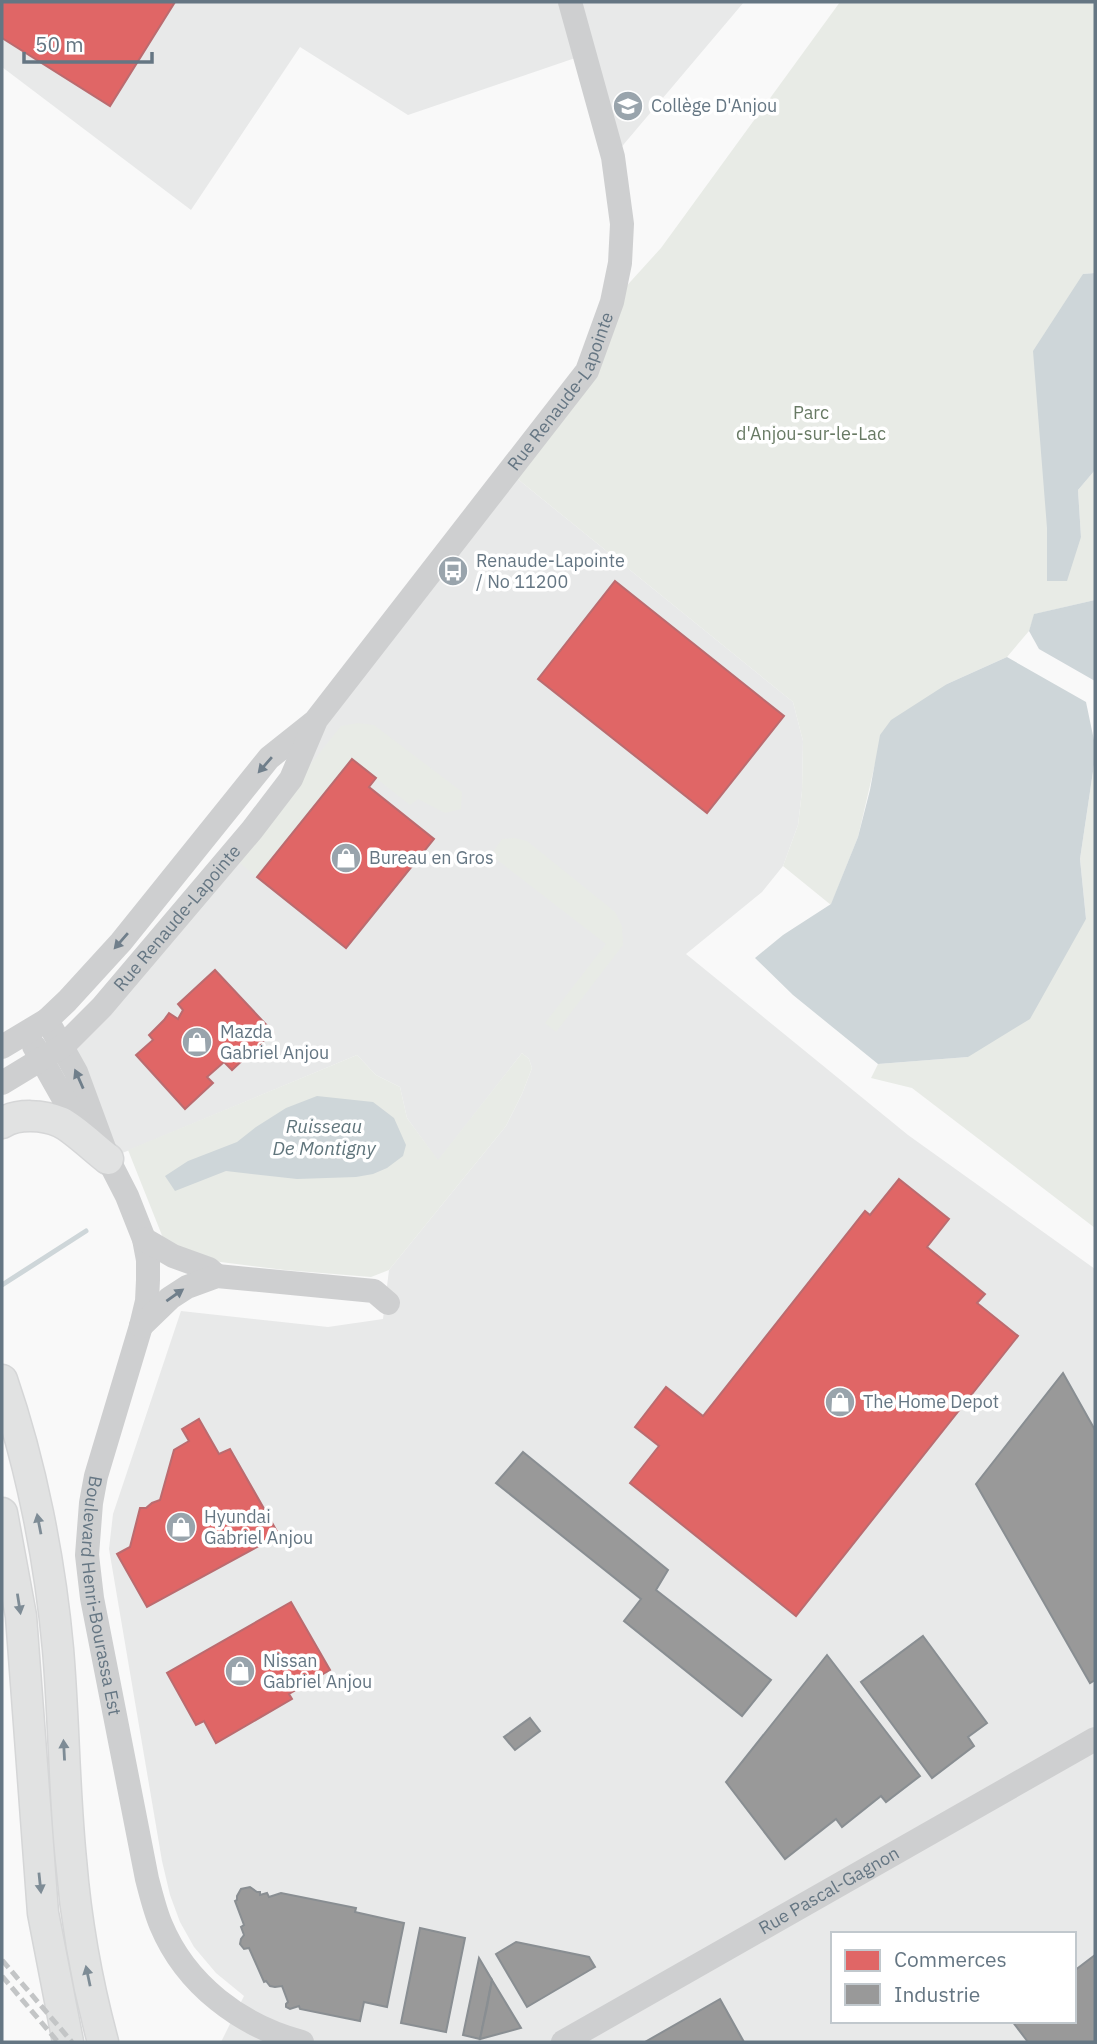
<svg xmlns="http://www.w3.org/2000/svg" width="1097" height="2044" font-family="'IBM Plex Sans',sans-serif">
	<style>
		.built { fill: #e8e9e9; fill-rule: evenodd }
		.green { fill: #e8ebe6 }
		.water { fill: #ced6d9 }
		.shops { fill: #e06666; stroke: #bb6b6f; stroke-width: 2 }
		.industry { fill: #999; stroke: #898e92; stroke-width: 2 }
		.lines { fill: none; stroke-linecap: round; stroke-linejoin: round }
		.stream { stroke: #ced6d9; stroke-width: 5 }
		.major-casing { stroke: #d5d6d7; stroke-width: 33 }
		.minor { stroke: #cecfd0; stroke-width: 24 }
		.major { stroke: #e1e2e2; stroke-width: 30 }
		.rail { stroke: #c3c5c6; stroke-width: 5; stroke-dasharray: 10 5; stroke-linecap: butt }
		.oneway { fill: #707f8b }
		.oneway2 { fill: #7e8c96 }
		.labels { text-anchor: middle; stroke-width: 7; stroke-linejoin: round; paint-order: stroke }
		.poi-label { font-size: 18px; fill: #657683; stroke: #fff; text-anchor: start }
		.street-label { font-size: 18px; fill: #657683; stroke: #fff }
		.park-label { font-size: 18px; fill: #687a64; stroke: #fff }
		.water-label { font-size: 19px; font-style: italic; fill: #60757c; stroke: #fff }
	</style>
	<rect width="100%" height="100%" fill="#f9f9f9"/>
	<g class="built">
		<polygon points="2,2 744,2 613,157 584,55 408,115 300,47 191,210 2,67"/>
		<path d="M 509,472 L 793,702 L 803,741 L 802,791 L 798,825 L 783,866 L 762,892 L 686,954 L 908,1135 L 1095,1269 L 1095,2042 L 221,2042 L 244,1996 L 216,1973 L 194,1947 L 180,1922 L 170,1895 L 162,1861 L 109,1549 L 113,1514 L 181,1311 L 328,1327 L 383,1319 L 389,1270 L 506,1126 L 522,1094 L 532,1068 L 529,1059 L 522,1053 L 438,1161 L 407,1118 L 400,1087 L 376,1075 L 357,1055 L 108,1159 L 63,1046 L 143,961 ZM 833,1934 L 1074,1934 L 1074,2021 L 833,2021 Z"/>
	</g>
	<g class="green">
		<polygon points="840,2 1095,2 1095,273 1083,274 1047,528 1047,580 1081,537 1078,490 1095,470 1095,600 1035,614 1029,631 1007,657 947,684 875,764 858,837 831,905 783,866 798,825 802,791 803,741 793,702 509,472 587,371 612,302 661,248"/>
		<polygon points="358,723 374,725 462,792 461,809 445,813 418,799 410,805 352,759 257,877 235,859 341,726"/>
		<polygon points="1095,758 1095,1228 912,1088 871,1078 878,1064 968,1057 1086,919 1080,859"/>
		<polygon points="515,838 527,841 615,912 622,926 623,945 556,1032 545,1023 606,944 491,855 502,839"/>
		<polygon points="522,1053 529,1059 532,1068 522,1094 506,1126 389,1270 371,1277 285,1270 189,1258 165,1243 128,1150 357,1055 376,1075 400,1087 407,1118 438,1160"/>
	</g>
	<g class="water">
		<polygon points="1095,273 1095,470 1078,490 1081,537 1067,581 1047,581 1047,528 1033,351 1083,274"/>
		<polygon points="1095,600 1095,681 1039,649 1029,631 1034,614"/>
		<polygon points="1007,657 1086,702 1095,745 1095,758 1080,859 1086,919 1030,1019 968,1057 878,1064 793,995 755,958 783,935 831,904 858,837 870,790 880,735 891,720 947,684"/>
		<polygon points="317,1096 373,1102 394,1118 406,1145 403,1156 387,1168 373,1174 356,1177 297,1179 226,1171 175,1191 165,1176 188,1161 237,1142 256,1127 286,1108"/>
	</g>
	<g class="shops">
		<polygon points="2,2 175,2 110,106 2,38"/>
		<polygon points="615,581 784,716 707,813 538,679"/>
		<polygon points="352,759 376,778 369,787 434,839 346,948 257,877"/>
		<polygon points="215,970 273,1032 232,1070 224,1062 207,1077 213,1083 185,1109 136,1055 153,1040 149,1035 164,1020 169,1013 178,1019 183,1010 178,1004"/>
		<polygon points="899,1179 949,1219 927,1247 985,1294 977,1303 1018,1336 796,1616 630,1483 659,1446 635,1427 666,1387 703,1416 865,1211 870,1215"/>
		<polygon points="199,1419 219,1454 230,1449 279,1535 147,1607 117,1554 130,1547 140,1508 146,1508 152,1503 160,1500 174,1450 189,1441 182,1429"/>
		<polygon points="291,1602 330,1670 289,1694 292,1699 216,1743 204,1721 196,1725 167,1673"/>
	</g>
	<g class="industry">
		<polygon points="1063,1373 1095,1430 1095,1680 1090,1683 976,1484"/>
		<polygon points="523,1452 668,1570 656,1590 771,1680 742,1716 624,1621 641,1599 496,1483"/>
		<polygon points="923,1636 987,1723 968,1737 974,1746 932,1778 861,1682"/>
		<polygon points="827,1655 920,1776 886,1802 881,1796 842,1827 836,1819 785,1859 726,1782"/>
		<polygon points="530,1718 540,1731 515,1750 504,1737"/>
		<polygon points="250,1887 257,1892 260,1892 260,1895 267,1893 269,1897 281,1893 356,1908 355,1912 404,1923 387,2007 364,2002 360,2021 300,2009 299,2006 290,2009 286,2007 286,2004 288,2002 282,1986 275,1987 270,1986 266,1981 264,1982 249,1948 244,1949 240,1944 241,1939 244,1935 241,1927 244,1925 235,1901 237,1900 237,1896 241,1889"/>
		<polygon points="420,1928 465,1938 446,2032 401,2023"/>
		<polygon points="516,1942 589,1957 595,1967 527,2007 496,1954"/>
		<polygon points="1095,1955 1095,2042 1028,2042 1012,2021 1074,2021 1074,1971"/>
		<polygon points="479,1958 492,1980 480,2039 463,2035"/>
		<polygon points="492,1980 521,2028 480,2039 487,2007"/>
		<polygon points="720,1999 744,2042 645,2042"/>
	</g>
	<g class="lines">
		<polyline class="stream" points="2,1285 86,1231"/>
		<g class="major-casing">
			<g id="major">
				<path d="M 2,1123 C 18,1113 44,1115 60,1122 C 72,1127 96,1150 108,1159"/>
				<path d="M 2,1380 C 31,1464 50,1560 58,1649 C 64,1719 64,1790 71,1860 C 76,1921 87,1983 103,2042"/>
				<polyline points="2,1513 21,1616 43,1913 68,2042"/>
			</g>
		</g>
		<g class="minor">
			<path id="s1" d="M 47,1020 L 76,1072 L 108,1159 L 127,1196 L 144,1239 L 148,1260 L 148,1280 L 147,1301 L 141,1326 L 96,1476 L 91,1503 L 87,1555 L 92,1598 L 147,1879 C 151,1894 155,1911 161,1925 C 186,1985 241,2026 302,2042"/>
			<polyline points="34,1046 69,1108 91,1137"/>
			<polyline points="2,1047 47,1020 67,1001 121,942 269,758 313,723"/>
			<path id="s2" d="M 2,1083 L 63,1046 L 102,1007 L 252,830 L 291,779 L 316,720 L 587,371 L 612,302 L 620,263 L 622,224 L 613,157 L 570,2"/>
			<polyline points="144,1239 173,1256 209,1269 217,1276"/>
			<polyline points="141,1326 170,1298 187,1287 217,1276 374,1291 388,1303"/>
			<path id="s3" d="M 563,2042 L 1095,1739"/>
		</g>
		<use href="#major" class="major"/>
		<g class="rail">
			<polyline points="2,1960 72,2042"/>
			<polyline points="2,1976 58,2042"/>
		</g>
	</g>
	<defs><path id="oneway-solid" d="M-6-.8H1V-3.2L6.5 0L1 3.2V.8H-6Z" transform="scale(1.75)"/></defs>
	<g class="oneway">
		<use href="#oneway-solid" transform="translate(265 765) rotate(131)"/>
		<use href="#oneway-solid" transform="translate(121 941) rotate(131)"/>
		<use href="#oneway-solid" transform="translate(79 1079) rotate(-114)"/>
		<use href="#oneway-solid" transform="translate(175 1295) rotate(-35)"/>
	</g>
	<g class="oneway2">
		<use href="#oneway-solid" transform="translate(39 1524) rotate(-101)"/>
		<use href="#oneway-solid" transform="translate(19 1604) rotate(81)"/>
		<use href="#oneway-solid" transform="translate(64 1750) rotate(-93)"/>
		<use href="#oneway-solid" transform="translate(40 1883) rotate(84)"/>
		<use href="#oneway-solid" transform="translate(88 1976) rotate(-102)"/>
	</g>
	<defs>
		<g id="school-disc" transform="scale(1.575)"><circle r="9.5" fill="#99a4ac" stroke="#fff"/><path d="M0-5L7-2L0 1L-7-2ZM-4 1L0 2.5L4 1V4Q0 6-4 4Z" fill="#fff"/></g>
		<g id="bus-disc" transform="scale(1.575)"><circle r="9.5" fill="#99a4ac" stroke="#fff"/><path d="M-5-6H5V4H4V6H2V4H-2V6H-4V4H-5ZM-3.5-4V0h7V-4ZM-3.5 1.2v1.5H-2V1.2ZM2 1.2v1.5H3.5V1.2Z" fill="#fff"/></g>
		<g id="shop-disc" transform="scale(1.575)"><circle r="9.5" fill="#99a4ac" stroke="#fff"/><path d="M-5-2.5h2.3a2.7 3.5 0 0 1 5.4 0H5L5.5 6h-11ZM-1.5-2.5h3a1.5 2.3 0 0 0-3 0Z" fill="#fff"/></g>
	</defs>
	<g fill-rule="evenodd">
		<use href="#school-disc" x="628" y="106"/>
		<use href="#bus-disc" x="453" y="571"/>
		<use href="#shop-disc" x="346" y="858"/>
		<use href="#shop-disc" x="197" y="1042"/>
		<use href="#shop-disc" x="840" y="1402"/>
		<use href="#shop-disc" x="181" y="1527"/>
		<use href="#shop-disc" x="240" y="1671"/>
	</g>
	<g class="labels">
		<g class="poi-label">
			<text x="651" y="112">Collège D'Anjou</text>
			<text x="476" y="567">Renaude-Lapointe<tspan x="476" dy="21">/ No 11200</tspan></text>
			<text x="369" y="864">Bureau en Gros</text>
			<text x="220" y="1038">Mazda<tspan x="220" dy="21">Gabriel Anjou</tspan></text>
			<text x="863" y="1408">The Home Depot</text>
			<text x="204" y="1523">Hyundai<tspan x="204" dy="21">Gabriel Anjou</tspan></text>
			<text x="263" y="1667">Nissan<tspan x="263" dy="21">Gabriel Anjou</tspan></text>
		</g>
		<g class="street-label">
			<text dy="6" stroke="none"><textPath href="#s2" startOffset="898">Rue Renaude-Lapointe</textPath></text>
			<text dy="6" stroke="none"><textPath href="#s2" startOffset="243">Rue Renaude-Lapointe</textPath></text>
			<text dy="6" stroke="none"><textPath href="#s1" startOffset="606">Boulevard Henri-Bourassa Est</textPath></text>
			<text dy="6" stroke="none"><textPath href="#s3" startOffset="306">Rue Pascal-Gagnon</textPath></text>
		</g>
		<g class="park-label">
			<text x="811" y="419">Parc<tspan x="811" dy="21">d'Anjou-sur-le-Lac</tspan></text>
		</g>
		<g class="water-label">
			<text x="324" y="1133">Ruisseau<tspan x="324" dy="22">De Montigny</tspan></text>
		</g>
	</g>
	<rect width="1097" height="2044" fill="none" stroke="#657683" stroke-width="7"/>
	<rect x="831" y="1932" width="245" height="91" fill="#ffffff" stroke="#c1c8cd" stroke-width="2"/>
	<rect x="845" y="1950" width="35" height="21" fill="#e06666" stroke="#c1c8cd" stroke-width="2"/>
	<text x="894" y="1967" font-size="21" fill="#657683">Commerces</text>
	<rect x="845" y="1984" width="35" height="21" fill="#999999" stroke="#c1c8cd" stroke-width="2"/>
	<text x="894" y="2002" font-size="21" fill="#657683">Industrie</text>
	<path d="M24 52v10h128v-10" fill="none" stroke="#657683" stroke-width="3.5"/>
	<text x="35" y="52" font-size="21" fill="#657683" stroke="#ffffff" stroke-width="5" paint-order="stroke">50 m</text>
</svg>
